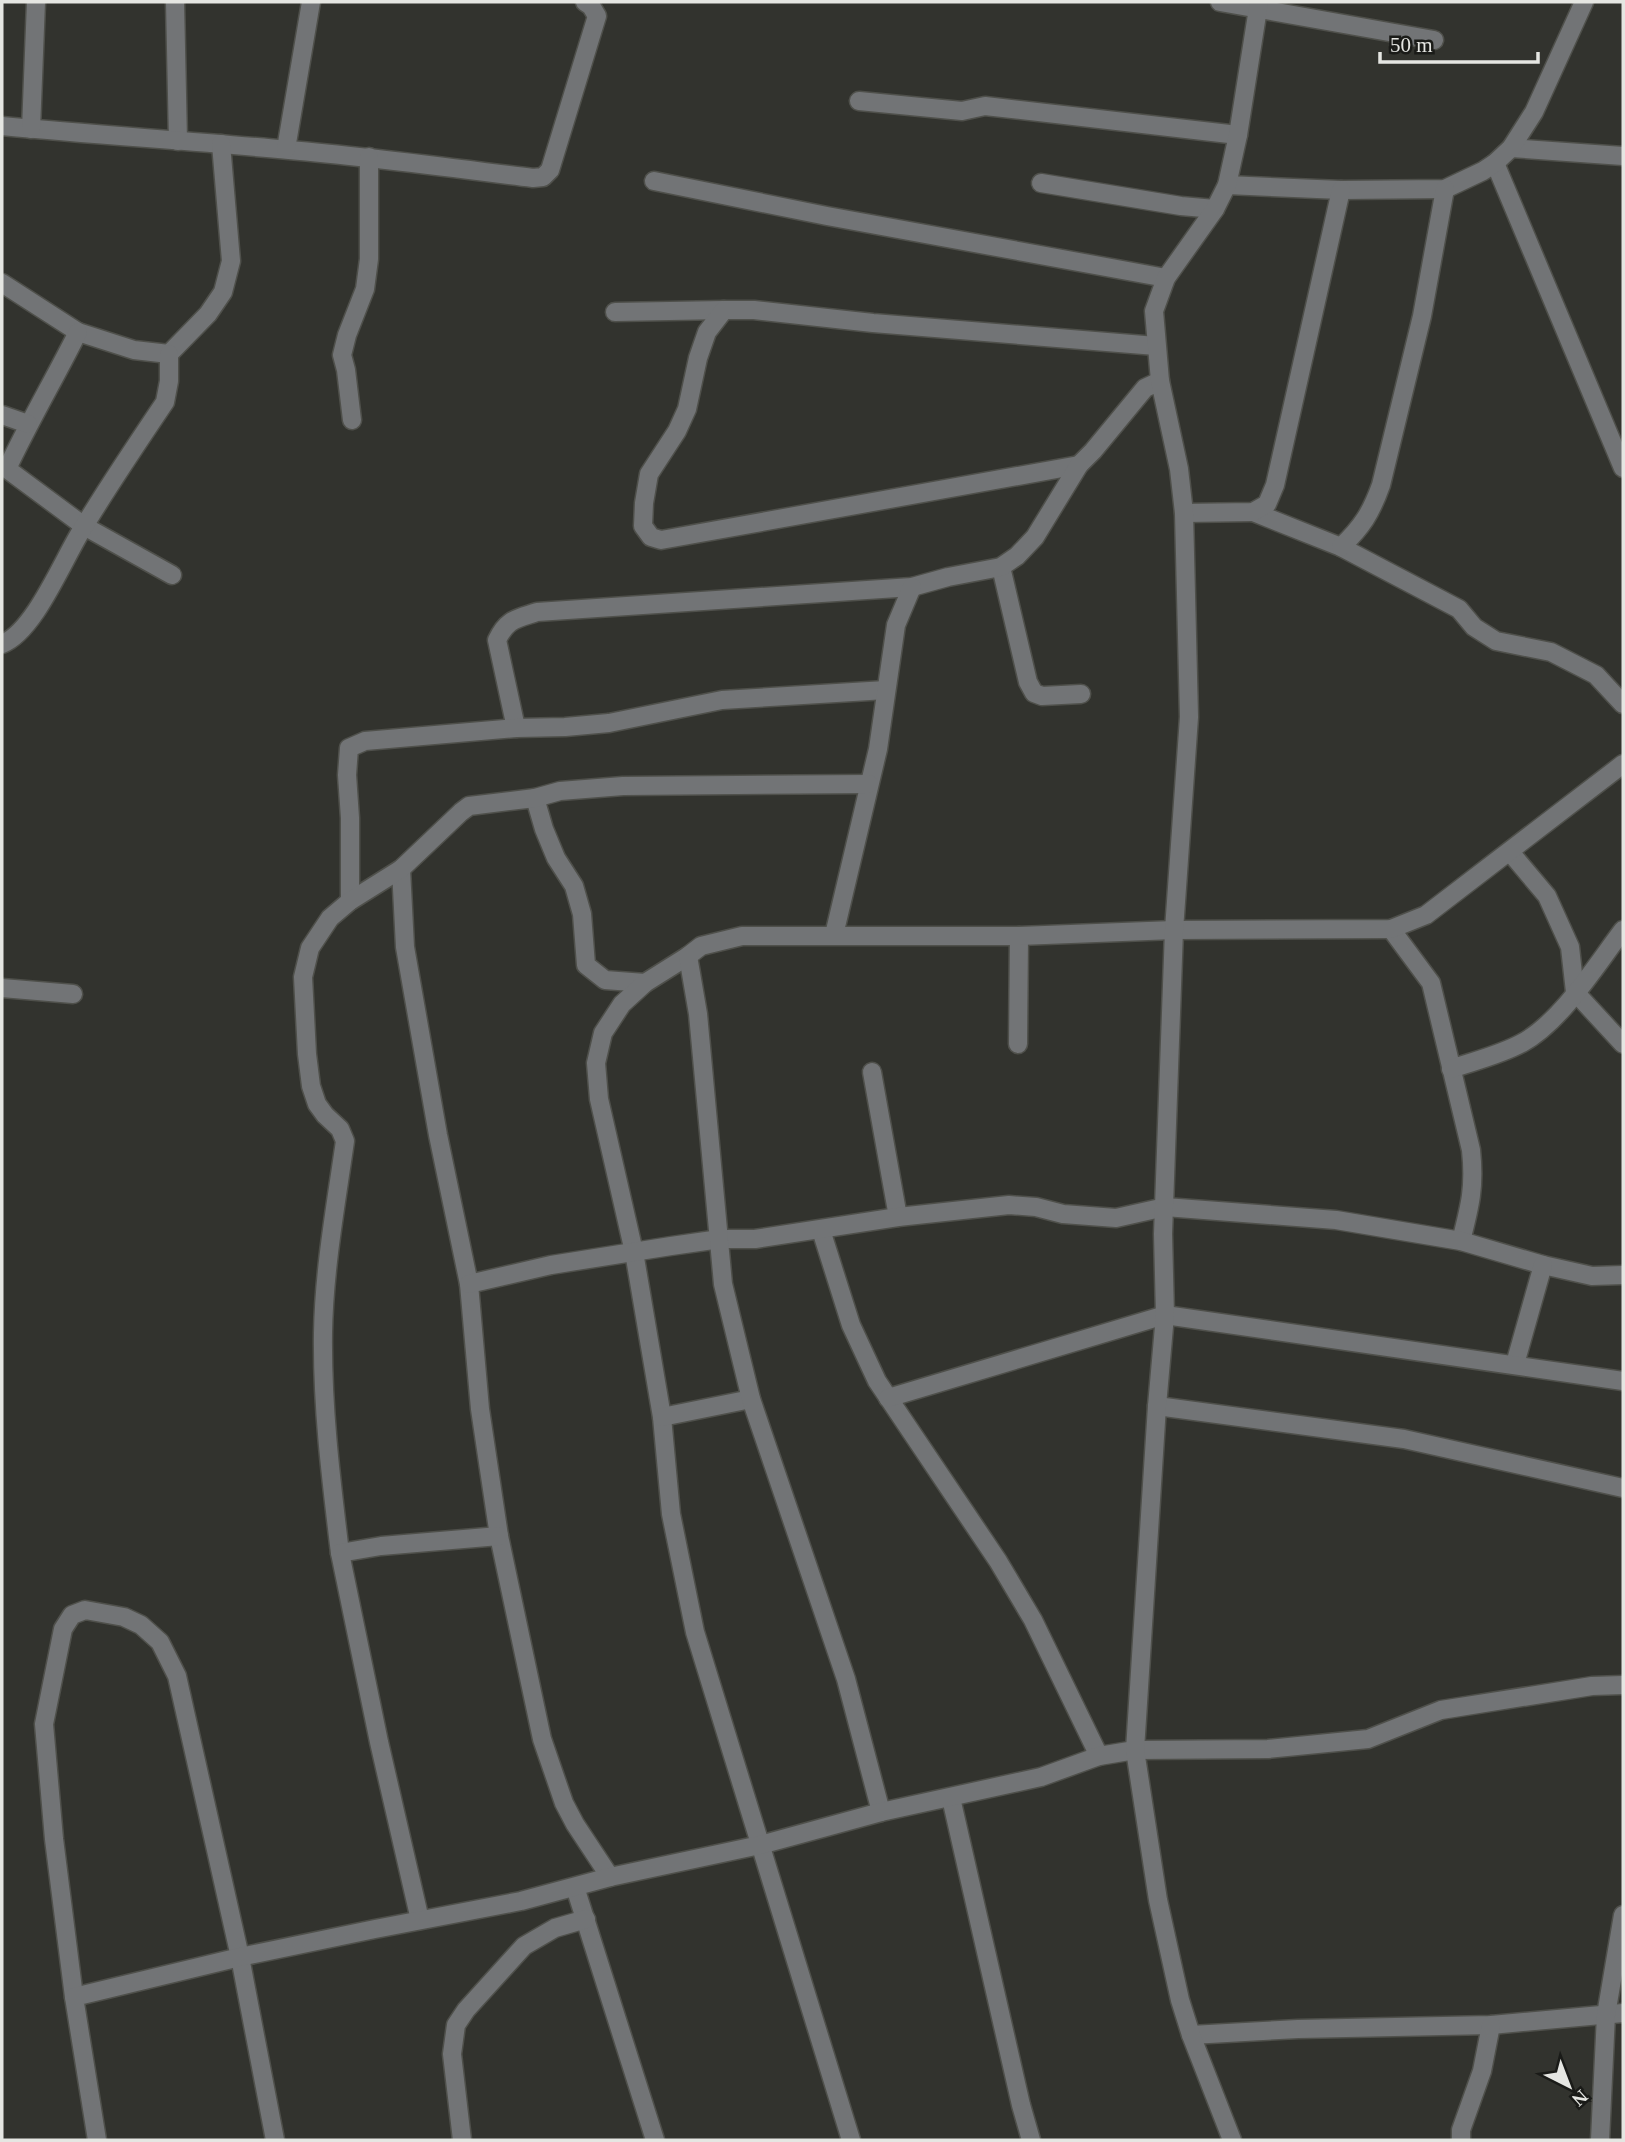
<svg xmlns="http://www.w3.org/2000/svg" width="1625" height="2142" font-family="'Times New Roman',serif">
	<style>
		.lines { fill: none; stroke-linecap: round; stroke-linejoin: round }
		.minor-casing { stroke: #4f504b; stroke-width: 21 }
		.minor { stroke: #727476; stroke-width: 18 }
	</style>
	<rect width="100%" height="100%" fill="#32332e"/>
	<g class="lines">
		<g class="minor-casing">
			<g id="minor">
				<polyline points="175,2 178,141"/>
				<polyline points="1220,2 1434,40"/>
				<polyline points="859,101 962,111 985,106 1238,135"/>
				<path d="M 2,126 C 97,135 193,141 289,150 C 371,157 452,168 533,178 L 543,177 L 550,170 L 597,16 L 591,6 L 585,2"/>
				<polyline points="31,129 36,2"/>
				<polyline points="1511,148 1623,156"/>
				<polyline points="286,149 311,2"/>
				<polyline points="1495,163 1623,468"/>
				<polyline points="654,181 827,216 1166,278"/>
				<polyline points="1041,183 1181,206 1215,209"/>
				<polyline points="1227,185 1341,190 1445,189 1483,171 1495,163 1511,148 1534,112 1584,2"/>
				<polyline points="2,283 78,332 134,350 169,354 208,314 223,292 231,261 221,144"/>
				<polyline points="615,312 724,310"/>
				<path d="M 78,332 C 55,378 29,422 7,469 L 84,526 L 172,575"/>
				<polyline points="2,415 28,424"/>
				<polyline points="352,420 346,370 342,355 347,335 365,289 369,259 369,157"/>
				<polyline points="1079,465 661,540 651,537 643,526 644,503 649,474 677,431 687,409 698,358 707,332 724,310 754,310 873,323 1156,346"/>
				<polyline points="1253,512 1341,547 1459,609 1474,627 1496,641 1551,652 1596,675 1623,704"/>
				<polyline points="1184,513 1253,512 1267,504 1275,485 1341,190"/>
				<path d="M 1341,547 C 1362,527 1371,513 1381,485 L 1422,316 L 1445,189"/>
				<polyline points="1001,567 1028,682 1034,693 1042,696 1081,694"/>
				<path d="M 2,644 C 36,631 65,554 86,523 C 111,482 138,442 165,402 L 169,381 L 169,354"/>
				<path d="M 516,728 L 497,640 C 507,619 516,619 537,612 L 912,587 L 948,577 L 1001,567 L 1017,556 L 1035,537 L 1079,465 L 1093,451 L 1145,388 L 1160,381"/>
				<polyline points="535,798 544,829 556,858 574,886 582,914 586,965 605,980 645,983"/>
				<polyline points="1510,852 1547,896 1570,947 1575,992 1623,1044"/>
				<polyline points="401,869 405,947 438,1135 469,1284 480,1409 499,1536 542,1739 564,1803 575,1824 610,1877"/>
				<polyline points="350,901 350,818 347,775 349,748 365,741 516,728 565,727 609,723 722,700 886,690"/>
				<path d="M 1391,929 L 1431,983 L 1471,1150 C 1475,1187 1470,1206 1461,1241"/>
				<polyline points="834,935 878,749 896,625 912,587"/>
				<polyline points="688,956 645,983 622,1004 603,1033 596,1063 599,1099 634,1252 662,1417 671,1514 695,1632 851,2140"/>
				<polyline points="2,988 73,994"/>
				<polyline points="1018,1044 1019,936"/>
				<path d="M 1451,1069 C 1474,1061 1500,1055 1522,1043 C 1561,1022 1597,964 1623,930"/>
				<polyline points="872,1072 898,1217"/>
				<polyline points="821,1230 851,1325 877,1381 998,1561 1033,1620 1099,1756"/>
				<polyline points="469,1284 551,1265 671,1246 720,1239 755,1239 898,1217 1009,1205 1036,1207 1063,1214 1116,1218 1165,1207 1336,1220 1461,1241 1543,1265 1592,1276 1623,1275"/>
				<polyline points="1515,1364 1543,1265"/>
				<polyline points="888,1398 1165,1315 1623,1381"/>
				<polyline points="1157,1406 1404,1439 1623,1488"/>
				<polyline points="662,1417 751,1399"/>
				<path d="M 340,1553 C 331,1479 322,1407 323,1333 C 324,1269 336,1204 345,1141 L 340,1129 L 325,1115 L 317,1104 L 311,1086 L 307,1054 L 303,977 L 310,948 L 330,918 L 350,901 L 401,869 L 461,812 L 469,806 L 535,798 L 560,791 L 623,786 L 869,784"/>
				<polyline points="951,1798 1021,2105 1031,2140"/>
				<polyline points="881,1812 846,1679 751,1399 723,1284 698,1014 688,956 701,946 742,936 1019,936 1174,930 1391,929 1426,915 1623,764"/>
				<polyline points="575,1887 655,2140"/>
				<polyline points="420,1920 379,1742 340,1553 381,1546 499,1536"/>
				<polyline points="74,1997 54,1839 44,1724 63,1629 72,1615 85,1610 124,1617 141,1625 160,1642 177,1676 240,1957 275,2140"/>
				<polyline points="1191,2035 1298,2029 1491,2025 1623,2013"/>
				<polyline points="97,2140 74,1997 240,1957 375,1929 521,1901 610,1877 760,1845 881,1812 1041,1777 1099,1756 1135,1750 1268,1749 1368,1739 1441,1710 1592,1686 1623,1685"/>
				<polyline points="462,2140 452,2054 456,2025 466,2010 524,1946 555,1928 586,1919"/>
				<polyline points="1232,2140 1191,2035 1180,2000 1158,1900 1135,1750 1157,1406 1165,1315 1163,1234 1174,930 1189,717 1184,513 1179,469 1160,381 1154,311 1166,278 1215,209 1227,185 1238,135 1259,2"/>
				<polyline points="1461,2140 1461,2130 1482,2071 1491,2025"/>
				<polyline points="1600,2140 1606,2015 1623,1915"/>
			</g>
		</g>
		<use href="#minor" class="minor"/>
	</g>
	<rect width="1625" height="2142" fill="none" stroke="#e5e6e2" stroke-width="7"/>
	<g transform="translate(1569 2086) rotate(138)" stroke="#1a1b18" stroke-width="5" paint-order="stroke">
	<path d="M0-5L12 26L0 18L-12 26Z" fill="#e5e6e2"/>
	<text y="-10" font-size="19" font-weight="bold" text-anchor="middle" fill="#e5e6e2">N</text>
	</g>
	<path d="M1380 52v10h158v-10" fill="none" stroke="#e5e6e2" stroke-width="3.5"/>
	<text x="1390" y="52" font-size="21" fill="#e5e6e2" stroke="#1a1b18" stroke-width="5" paint-order="stroke">50 m</text>
</svg>
